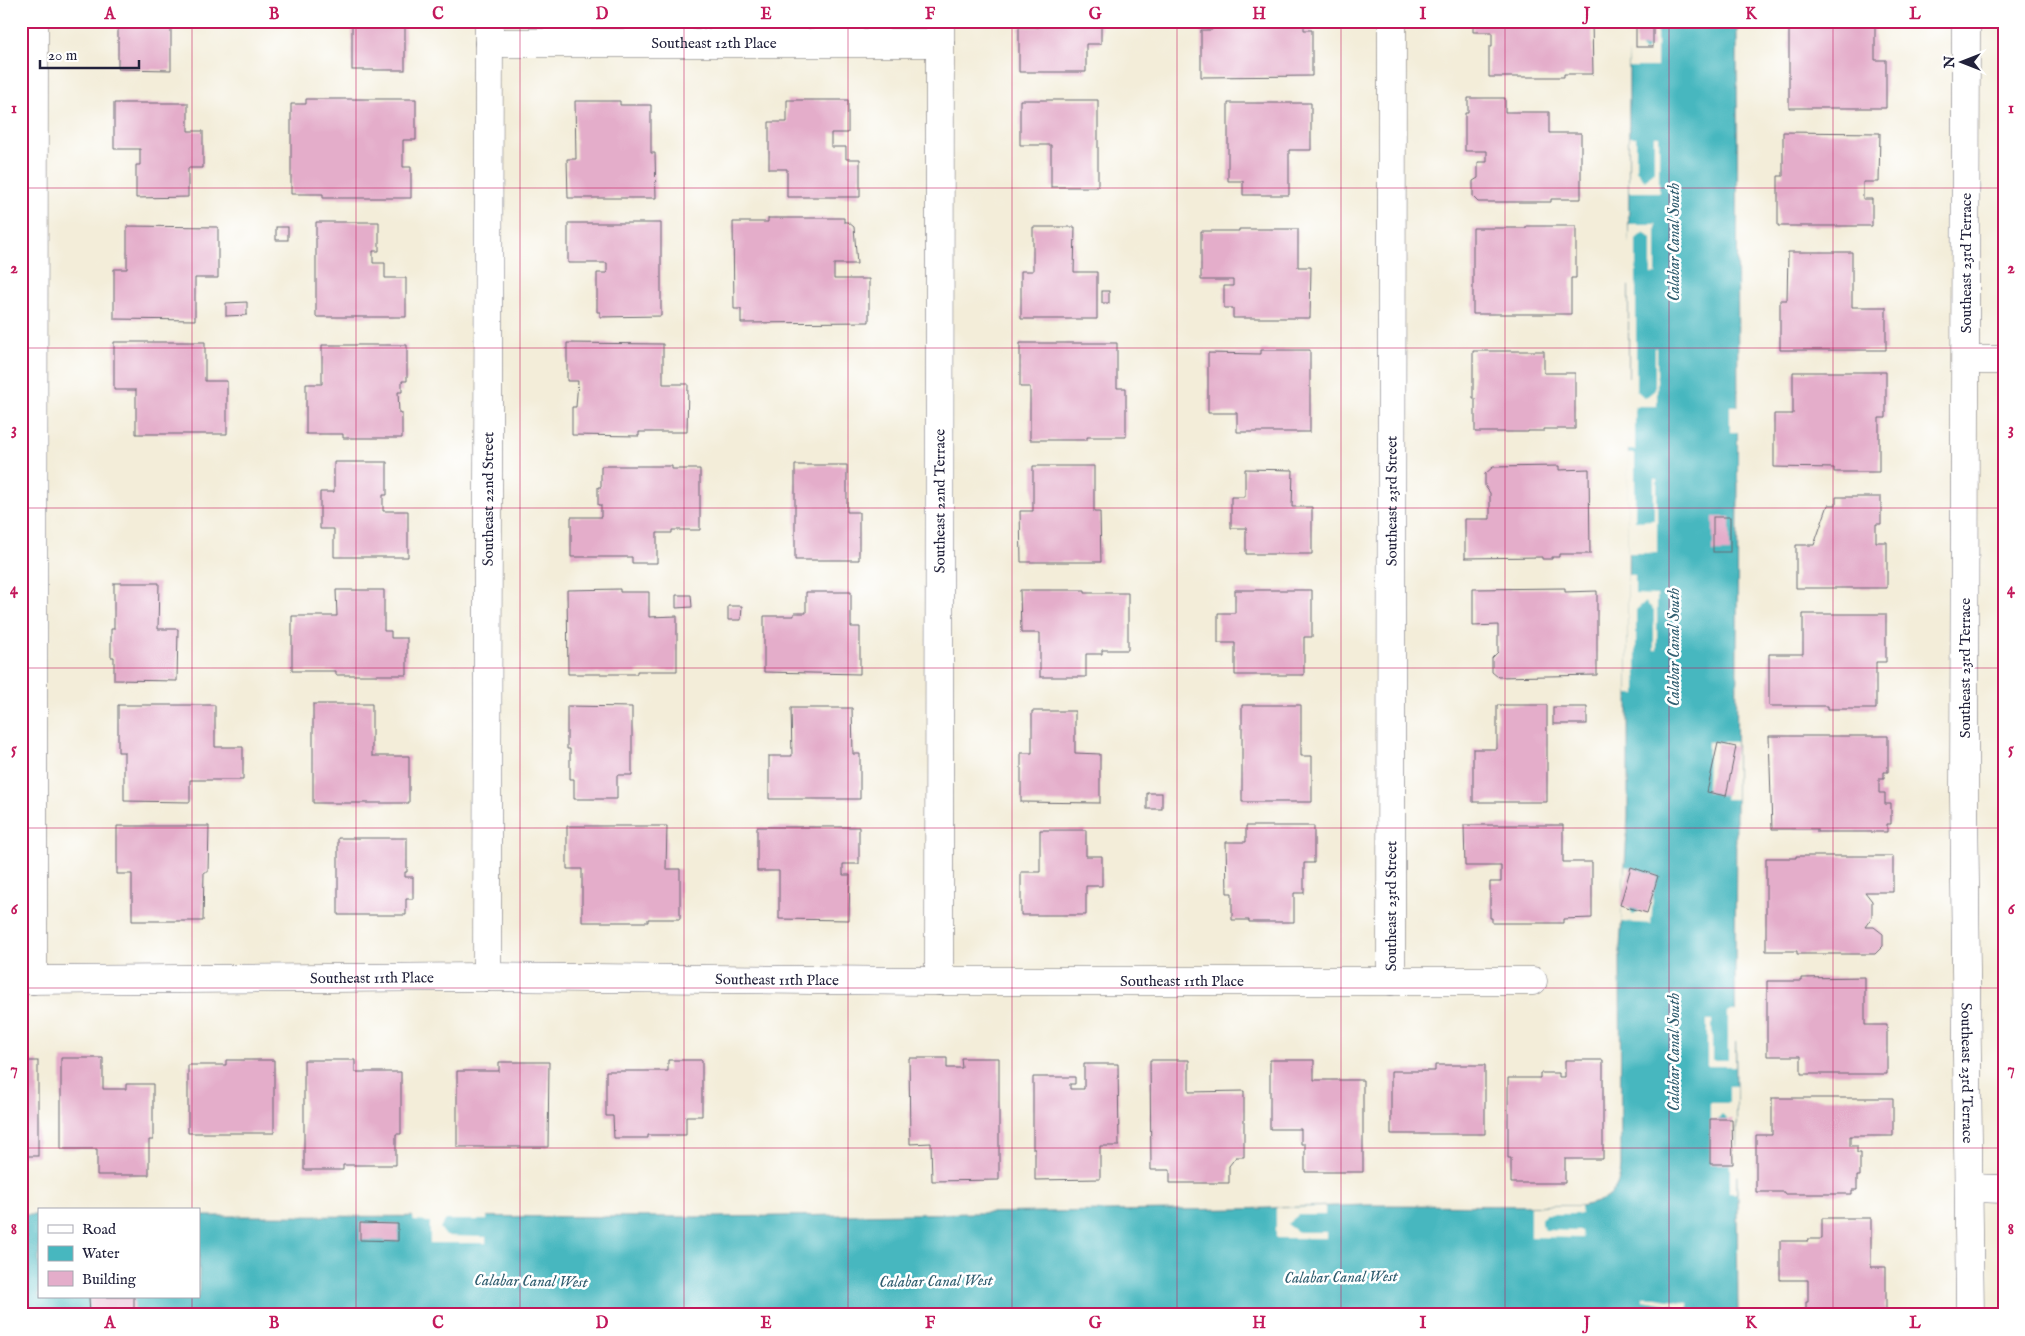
<svg xmlns="http://www.w3.org/2000/svg" width="2025" height="1336" font-family="'IM FELL English',serif">
	<style>
		.water { fill: #47b7bf; stroke: #346c7d }
		.pier { fill: #f3edd9 }
		.building { fill: #e4adca }
		.lines { fill: none; stroke-linecap: round; stroke-linejoin: round }
		.minor-casing { stroke: #6b6972; stroke-width: 29 }
		.minor { stroke: #fff; stroke-width: 28 }
		.grid { fill: none; stroke: #c2185b; stroke-width: 1; stroke-opacity: 0.55 }
		.labels { text-anchor: middle; stroke-width: 5; stroke-linejoin: round; paint-order: stroke }
		.street-label { font-size: 15px; fill: #22223b; stroke: #fff }
		.water-label { font-size: 16px; font-style: italic; fill: #315e70; stroke: #fff }
		.neatline { fill: none; stroke: #c2185b; stroke-width: 2 }
		.grid-label { font-size: 16px; text-anchor: middle; font-weight: bold; fill: #c2185b }
	</style>
	<rect width="100%" height="100%" fill="#fff"/>
	<filter id="ink" filterUnits="userSpaceOnUse"><feTurbulence type="fractalNoise" baseFrequency=".02" numOctaves="2"/><feDisplacementMap in="SourceGraphic" scale="10" xChannelSelector="R" yChannelSelector="G"/><feConvolveMatrix kernelMatrix="1 2 1 2 8 2 1 2 1" color-interpolation-filters="sRGB"/></filter>
	<filter id="wash" filterUnits="userSpaceOnUse"><feTurbulence type="fractalNoise" baseFrequency=".0096" numOctaves="4" result="noise"/><feDisplacementMap in="SourceGraphic" scale="20" xChannelSelector="R" yChannelSelector="G"/><feGaussianBlur stdDeviation="1.12" result="paint"/><feColorMatrix in="noise" values="0 0 0 0 0 0 0 0 0 0 0 0 0 0 0 0 0 1.4 0 .05"/><feComposite in="paint" operator="in"/></filter>
	<g filter="url(#wash)">
		<rect width="100%" height="100%" fill="#f3edd9"/>
		<path class="water" d="M 1629,21 L 1737,21 L 1738,481 L 1735,975 L 1738,1315 L 21,1315 L 21,1215 L 39,1215 L 39,1297 L 199,1297 L 199,1216 L 717,1217 L 1236,1209 L 1368,1205 L 1580,1206 C 1605,1202 1619,1194 1621,1167 L 1620,947 L 1628,816 Z"/>
		<g class="pier">
			<polygon points="1626,21 1638,21 1638,44 1645,52 1651,44 1651,21 1657,21 1657,67 1629,67"/>
			<polygon points="1654,136 1659,136 1659,192 1629,192 1629,137 1636,137 1636,170 1645,181 1654,170"/>
			<polygon points="1629,224 1656,224 1656,274 1651,274 1651,239 1644,232 1636,239 1636,390 1645,398 1655,390 1655,348 1657,348 1657,406 1635,406 1635,450 1628,450 1628,405 1626,404 1626,378 1629,378 1629,286 1626,285"/>
			<polygon points="1730,406 1740,406 1741,481 1738,481 1738,432 1730,432"/>
			<polygon points="1628,454 1635,454 1635,521 1654,520 1654,479 1657,479 1657,553 1628,553"/>
			<polygon points="1628,575 1635,575 1635,594 1657,595 1657,650 1654,650 1654,610 1645,602 1636,610 1636,694 1628,694"/>
			<polygon points="1708,742 1736,742 1736,799 1725,799 1734,752 1711,793 1707,792"/>
			<polygon points="1625,866 1638,870 1627,905 1633,914 1642,909 1654,882 1651,924 1621,922"/>
			<polygon points="1728,1011 1738,1011 1738,1042 1735,1042 1735,1066 1707,1066 1707,1020 1712,1020 1712,1060 1728,1060"/>
			<polygon points="1729,1086 1736,1086 1736,1146 1738,1147 1739,1175 1736,1176 1736,1193 1730,1193 1730,1122 1722,1114 1714,1123 1714,1164 1710,1164 1710,1103 1729,1103"/>
			<polygon points="1530,1206 1580,1206 1581,1214 1545,1214 1541,1219 1541,1224 1545,1230 1581,1231 1582,1238 1530,1237"/>
			<polygon points="1325,1207 1325,1215 1298,1215 1287,1224 1298,1232 1326,1232 1326,1238 1276,1238 1276,1208"/>
			<polygon points="413,1215 487,1215 487,1220 446,1220 440,1228 446,1236 486,1237 486,1243 430,1243 430,1222 413,1221"/>
			<polygon points="1643,1296 1688,1303 1688,1315 1681,1315 1674,1305 1643,1300"/>
		</g>
		<g id="blocks">
			<g class="building">
				<polygon points="118,21 171,21 171,70 118,69"/>
				<rect x="352" y="21" width="53" height="49"/>
				<polygon points="1039,21 1101,21 1101,44 1086,44 1086,72 1019,72 1019,27 1039,27"/>
				<polygon points="1212,21 1304,21 1304,30 1312,30 1312,76 1201,77 1201,30 1212,30"/>
				<polygon points="1473,21 1592,21 1593,74 1564,74 1564,77 1489,77 1489,47 1492,47 1492,32 1473,32"/>
				<rect x="1636" y="21" width="17" height="26"/>
				<polygon points="1789,21 1875,21 1875,60 1886,60 1886,108 1789,108"/>
				<polygon points="1468,98 1505,98 1505,112 1549,112 1549,133 1581,133 1581,199 1551,199 1551,202 1478,202 1473,197 1473,181 1478,178 1478,162 1487,162 1487,151 1465,151 1465,113 1468,113"/>
				<polygon points="306,99 416,99 416,140 403,140 403,167 411,167 411,198 323,198 323,194 291,194 291,104 306,104"/>
				<polygon points="787,100 848,100 848,133 831,133 831,147 846,147 846,159 860,159 860,197 787,197 787,169 769,169 769,122 787,122"/>
				<polygon points="1020,100 1098,100 1098,187 1051,187 1051,145 1020,145"/>
				<polygon points="575,101 620,101 620,105 651,105 651,153 655,153 656,198 568,198 567,159 576,159"/>
				<polygon points="114,103 188,103 188,131 203,131 203,168 188,168 188,197 136,198 136,165 140,165 140,149 114,149"/>
				<polygon points="1228,103 1311,103 1311,150 1289,150 1289,195 1243,195 1243,181 1228,181"/>
				<polygon points="1783,132 1880,133 1879,182 1863,182 1863,199 1872,199 1872,226 1778,226 1778,176 1783,176"/>
				<polygon points="768,218 844,218 844,222 848,222 854,227 857,264 834,264 834,279 869,279 869,322 741,323 741,309 734,309 733,222 768,222"/>
				<polygon points="316,222 379,222 379,251 373,251 373,263 385,263 385,278 406,278 406,317 316,317"/>
				<polygon points="568,223 661,223 661,316 600,317 600,312 597,312 597,273 607,273 607,263 568,263"/>
				<polygon points="127,226 218,227 218,278 195,278 195,320 114,319 114,269 127,269"/>
				<polygon points="1526,226 1576,226 1576,278 1571,278 1571,314 1473,314 1473,228 1526,228"/>
				<rect x="276" y="227" width="12" height="13"/>
				<polygon points="1033,227 1075,227 1074,272 1097,272 1097,319 1021,319 1021,271 1033,271"/>
				<polygon points="1239,229 1298,229 1298,267 1311,267 1310,318 1233,318 1233,308 1224,308 1224,286 1233,286 1233,280 1201,280 1201,231 1239,231"/>
				<polygon points="1788,252 1852,252 1852,307 1886,307 1886,350 1780,350 1780,300 1787,300"/>
				<rect x="1102" y="291" width="7" height="12"/>
				<polygon points="247,302 247,315 226,316 226,303"/>
				<polygon points="114,342 205,342 205,381 227,381 227,434 136,434 136,390 114,390"/>
				<polygon points="567,343 663,344 663,384 688,384 687,432 639,432 639,436 572,435 572,407 576,407 578,381 567,381"/>
				<polygon points="1020,343 1117,343 1117,388 1126,388 1126,437 1087,437 1087,440 1030,440 1030,387 1020,387"/>
				<polygon points="322,345 407,345 407,381 402,381 402,392 398,392 399,413 402,413 402,438 343,438 343,434 306,434 306,384 322,384"/>
				<polygon points="1261,350 1310,350 1310,432 1237,432 1237,413 1208,413 1208,353 1261,354"/>
				<polygon points="1473,351 1544,351 1544,373 1575,373 1575,429 1544,429 1544,431 1528,431 1528,432 1475,432 1475,398 1473,398"/>
				<polygon points="1793,372 1886,372 1886,418 1879,418 1879,472 1834,472 1834,468 1774,467 1774,414 1793,414"/>
				<polygon points="334,462 387,462 387,495 383,495 383,511 408,511 408,557 334,557 334,529 320,529 320,492 334,492"/>
				<polygon points="795,465 847,465 847,512 859,512 859,560 795,560"/>
				<polygon points="601,466 672,466 672,469 700,469 700,530 672,530 672,533 657,533 657,563 632,563 632,557 571,557 571,517 601,517 601,505 598,505 598,487 601,487"/>
				<polygon points="1033,466 1094,466 1094,512 1100,512 1101,562 1021,562 1020,511 1033,511"/>
				<polygon points="1559,466 1559,470 1589,469 1590,554 1559,554 1559,557 1552,557 1552,559 1542,559 1542,557 1465,558 1465,519 1490,519 1490,493 1485,486 1485,474 1493,467"/>
				<polygon points="1245,469 1293,470 1292,507 1312,507 1312,554 1246,554 1246,528 1231,528 1231,497 1245,497"/>
				<polygon points="1836,497 1881,497 1881,524 1876,524 1876,542 1887,542 1887,588 1796,588 1796,545 1814,545 1828,505 1836,505"/>
				<rect x="1713" y="517" width="17" height="35"/>
				<polygon points="114,583 159,583 158,629 178,629 177,681 114,680 114,657 111,657 111,629 114,629"/>
				<polygon points="1565,588 1565,592 1597,591 1597,675 1498,677 1492,672 1492,658 1498,652 1498,625 1473,626 1473,589"/>
				<polygon points="620,589 620,592 649,592 649,617 677,616 677,671 637,671 637,674 568,674 567,590"/>
				<polygon points="336,590 384,590 384,631 391,631 391,638 407,638 407,675 336,675 336,671 292,671 292,616 337,616"/>
				<polygon points="1020,590 1085,590 1085,593 1128,593 1128,650 1102,650 1102,654 1086,654 1086,677 1040,677 1040,633 1021,633"/>
				<polygon points="1235,590 1312,590 1312,637 1304,637 1304,675 1235,675 1235,643 1218,643 1218,613 1235,613"/>
				<polygon points="806,592 851,592 851,627 860,627 860,674 764,672 764,616 794,616 794,613 806,613"/>
				<polygon points="676,595 691,595 692,607 676,608"/>
				<polygon points="728,606 742,606 741,620 728,620"/>
				<polygon points="1803,614 1886,614 1886,662 1876,662 1876,709 1828,709 1828,706 1769,706 1769,654 1803,654"/>
				<polygon points="313,704 372,704 372,756 409,756 409,803 313,803"/>
				<polygon points="118,705 215,705 215,747 243,747 243,780 190,780 190,802 124,801 124,752 118,752"/>
				<polygon points="1242,705 1301,705 1301,756 1312,756 1312,802 1242,802"/>
				<polygon points="1497,705 1547,705 1547,802 1473,802 1473,749 1497,749"/>
				<polygon points="567,706 632,707 632,775 617,775 617,799 574,799 574,779 570,779 570,749 567,749"/>
				<rect x="1553" y="707" width="34" height="17"/>
				<polygon points="791,708 852,708 853,754 860,754 860,799 769,799 769,756 792,756"/>
				<polygon points="1032,711 1075,711 1075,753 1100,754 1100,803 1021,802 1021,753 1032,753"/>
				<polygon points="1769,736 1888,736 1888,772 1884,772 1884,779 1879,779 1879,793 1885,793 1885,804 1891,804 1891,824 1887,824 1887,832 1817,832 1817,829 1772,829"/>
				<polygon points="1718,743 1736,747 1726,796 1707,792"/>
				<rect x="1147" y="793" width="15" height="16"/>
				<polygon points="1464,825 1563,825 1563,862 1592,862 1592,918 1563,919 1563,923 1492,923 1492,918 1490,918 1490,882 1501,882 1501,866 1465,866"/>
				<polygon points="117,826 209,826 208,872 204,872 203,921 132,921 132,874 117,874"/>
				<polygon points="567,826 667,826 666,869 680,869 680,919 648,919 648,922 582,922 582,869 567,869"/>
				<polygon points="1246,826 1314,826 1314,863 1304,863 1304,893 1294,893 1294,922 1249,922 1249,920 1232,920 1232,893 1227,893 1226,842 1246,842"/>
				<polygon points="757,827 859,827 859,864 843,864 843,875 850,875 849,920 779,919 779,871 757,871"/>
				<polygon points="1040,830 1086,830 1086,856 1102,856 1102,886 1086,886 1086,915 1021,915 1021,872 1040,872"/>
				<polygon points="338,838 407,838 407,872 405,872 405,877 413,877 413,899 406,899 406,915 338,915"/>
				<polygon points="1796,856 1893,856 1893,892 1865,892 1872,901 1872,917 1865,927 1874,927 1883,934 1883,946 1875,954 1797,954 1797,951 1766,951 1766,858 1796,858"/>
				<polygon points="1631,867 1658,876 1647,913 1620,905"/>
				<polygon points="1865,977 1865,1025 1887,1025 1887,1074 1801,1074 1801,1056 1767,1056 1767,981 1801,981 1801,978"/>
				<polygon points="61,1058 103,1058 103,1089 126,1089 126,1084 153,1084 153,1140 149,1140 149,1175 97,1175 97,1149 61,1149"/>
				<polygon points="909,1058 947,1058 947,1068 962,1068 961,1058 999,1058 999,1180 932,1181 931,1143 910,1144"/>
				<polygon points="226,1060 274,1060 274,1133 188,1133 188,1065 226,1065"/>
				<polygon points="304,1060 355,1060 355,1072 401,1072 401,1134 396,1134 396,1165 343,1165 343,1170 304,1170"/>
				<polygon points="668,1060 702,1060 702,1116 686,1116 686,1135 648,1135 648,1138 614,1138 613,1116 606,1116 606,1071 668,1071"/>
				<polygon points="1150,1060 1189,1060 1189,1092 1244,1091 1244,1157 1236,1157 1229,1166 1229,1183 1170,1183 1170,1170 1151,1170"/>
				<polygon points="1270,1060 1314,1060 1314,1080 1363,1080 1363,1172 1305,1172 1305,1144 1301,1144 1301,1129 1270,1129"/>
				<polygon points="1565,1060 1603,1060 1603,1159 1565,1159 1565,1183 1511,1183 1511,1158 1508,1158 1508,1078 1540,1078 1540,1073 1559,1073 1559,1077 1565,1077"/>
				<rect x="21" y="1061" width="17" height="95"/>
				<polygon points="499,1062 549,1062 548,1147 457,1147 457,1071 499,1071"/>
				<polygon points="1084,1064 1118,1064 1119,1146 1100,1146 1100,1179 1035,1180 1035,1149 1033,1149 1033,1077 1075,1077 1075,1084 1070,1084 1070,1089 1084,1089"/>
				<polygon points="1435,1065 1485,1065 1485,1134 1391,1134 1391,1071 1435,1071"/>
				<polygon points="1772,1098 1893,1098 1893,1136 1850,1136 1850,1146 1857,1146 1857,1153 1860,1153 1860,1176 1857,1176 1857,1190 1852,1190 1852,1194 1784,1194 1784,1192 1756,1192 1756,1135 1772,1135"/>
				<polygon points="1710,1119 1732,1119 1733,1164 1710,1164"/>
				<polygon points="1822,1218 1871,1218 1871,1267 1886,1267 1886,1315 1806,1315 1806,1302 1808,1302 1808,1280 1780,1280 1780,1241 1808,1241 1808,1239 1822,1239"/>
				<polygon points="360,1223 398,1224 398,1241 360,1240"/>
				<polygon points="89,1297 134,1297 134,1315 90,1315"/>
			</g>
		</g>
	</g>
	<g filter="url(#ink)">
		<use href="#blocks" fill-opacity="0" stroke="#6b6972" stroke-width="1"/>
		<g class="lines">
			<g class="minor-casing">
				<g id="minor">
					<path id="s1" d="M 1966,21 L 1964,796 L 1970,1315"/>
					<path id="s2" d="M 489,43 L 940,43"/>
					<polyline points="1966,360 2004,360"/>
					<path id="s3" d="M 487,977 L 489,21"/>
					<path id="s4" d="M 21,980 L 487,977 L 928,981 L 1533,981"/>
					<polyline points="33,980 34,21"/>
					<path id="s5" d="M 939,981 L 940,21"/>
					<path id="s6" d="M 1391,981 L 1392,21"/>
					<polyline points="1969,1188 2004,1189"/>
				</g>
			</g>
			<use href="#minor" class="minor"/>
		</g>
	</g>
	<path class="grid" d="M 192,21 L 192,1210M 356,21 L 356,1315M 520,21 L 520,1315M 684,21 L 684,1315M 848,21 L 848,1315M 1012,21 L 1012,1315M 1177,21 L 1177,1315M 1341,21 L 1341,1315M 1505,21 L 1505,1315M 1669,21 L 1669,1315M 1833,21 L 1833,1315M 21,188 L 2004,188M 21,348 L 2004,348M 21,508 L 2004,508M 21,668 L 2004,668M 21,828 L 2004,828M 21,988 L 2004,988M 21,1148 L 2004,1148M 192,1297 L 192,1315"/>
	<g class="labels">
		<g class="street-label">
			<text dy="5" stroke="none"><textPath href="#s2" startOffset="225">Southeast 12th Place</textPath></text>
			<text transform="translate(1966 263) rotate(-90)" y="5">Southeast 23rd Terrace</text>
			<text dy="5" stroke="none"><textPath href="#s3" startOffset="478">Southeast 22nd Street</textPath></text>
			<text dy="5" stroke="none"><textPath href="#s5" startOffset="480">Southeast 22nd Terrace</textPath></text>
			<text dy="5" stroke="none"><textPath href="#s6" startOffset="480">Southeast 23rd Street</textPath></text>
			<text transform="translate(1965 668) rotate(-90)" y="5">Southeast 23rd Terrace</text>
			<text dy="5" stroke="none"><textPath href="#s6" startOffset="75">Southeast 23rd Street</textPath></text>
			<text dy="5" stroke="none"><textPath href="#s4" startOffset="351">Southeast 11th Place</textPath></text>
			<text dy="5" stroke="none"><textPath href="#s4" startOffset="756">Southeast 11th Place</textPath></text>
			<text dy="5" stroke="none"><textPath href="#s4" startOffset="1161">Southeast 11th Place</textPath></text>
			<text dy="5" stroke="none"><textPath href="#s1" startOffset="1052">Southeast 23rd Terrace</textPath></text>
		</g>
		<g class="water-label">
			<text transform="translate(1673 242) rotate(-90)" y="6">Calabar Canal South</text>
			<text transform="translate(1673 647) rotate(-90)" y="6">Calabar Canal South</text>
			<text transform="translate(1673 1052) rotate(-90)" y="6">Calabar Canal South</text>
			<text transform="translate(1341 1276) rotate(-1)" y="6">Calabar Canal West</text>
			<text transform="translate(531 1280) rotate(1)" y="6">Calabar Canal West</text>
			<text transform="translate(936 1280) rotate(-1)" y="6">Calabar Canal West</text>
		</g>
	</g>
	<rect width="2025" height="1336" fill="none" stroke="#fff" stroke-width="55"/>
	<rect x="38" y="1208" width="162" height="90" fill="#ffffff" stroke="#a7a7b1"/>
	<rect x="48" y="1225" width="25" height="8" fill="#ffffff" stroke="#a7a7b1"/>
	<text x="82" y="1234" font-size="15" fill="#22223b">Road</text>
	<rect x="48" y="1246" width="25" height="15" fill="#47b7bf" stroke="#a7a7b1"/>
	<text x="82" y="1258" font-size="15" fill="#22223b">Water</text>
	<rect x="48" y="1271" width="25" height="15" fill="#e4adca" stroke="#a7a7b1"/>
	<text x="82" y="1284" font-size="15" fill="#22223b">Building</text>
	<g transform="translate(1962 62) rotate(270)" stroke="#ffffff" stroke-width="4" paint-order="stroke">
	<path d="M0-4L9 19L0 12L-9 19Z" fill="#22223b"/>
	<text y="-8" font-size="14" font-weight="bold" text-anchor="middle" fill="#22223b">N</text>
	</g>
	<path d="M40 60v8h99v-8" fill="none" stroke="#22223b" stroke-width="2.5"/>
	<text x="48" y="60" font-size="15" fill="#22223b" stroke="#ffffff" stroke-width="4" paint-order="stroke">20 m</text>
	<rect x="28" y="28" width="1970" height="1280" class="neatline"/>
	<g class="grid-label">
		<text x="110" y="19">A</text>
		<text x="274" y="19">B</text>
		<text x="438" y="19">C</text>
		<text x="602" y="19">D</text>
		<text x="766" y="19">E</text>
		<text x="930" y="19">F</text>
		<text x="1095" y="19">G</text>
		<text x="1259" y="19">H</text>
		<text x="1423" y="19">I</text>
		<text x="1587" y="19">J</text>
		<text x="1751" y="19">K</text>
		<text x="1915" y="19">L</text>
		<text x="14" y="113">1</text>
		<text x="2011" y="113">1</text>
		<text x="14" y="273">2</text>
		<text x="2011" y="273">2</text>
		<text x="14" y="434">3</text>
		<text x="2011" y="434">3</text>
		<text x="14" y="594">4</text>
		<text x="2011" y="594">4</text>
		<text x="14" y="754">5</text>
		<text x="2011" y="754">5</text>
		<text x="14" y="914">6</text>
		<text x="2011" y="914">6</text>
		<text x="14" y="1074">7</text>
		<text x="2011" y="1074">7</text>
		<text x="14" y="1234">8</text>
		<text x="2011" y="1234">8</text>
		<text x="110" y="1328">A</text>
		<text x="274" y="1328">B</text>
		<text x="438" y="1328">C</text>
		<text x="602" y="1328">D</text>
		<text x="766" y="1328">E</text>
		<text x="930" y="1328">F</text>
		<text x="1095" y="1328">G</text>
		<text x="1259" y="1328">H</text>
		<text x="1423" y="1328">I</text>
		<text x="1587" y="1328">J</text>
		<text x="1751" y="1328">K</text>
		<text x="1915" y="1328">L</text>
	</g>
</svg>
